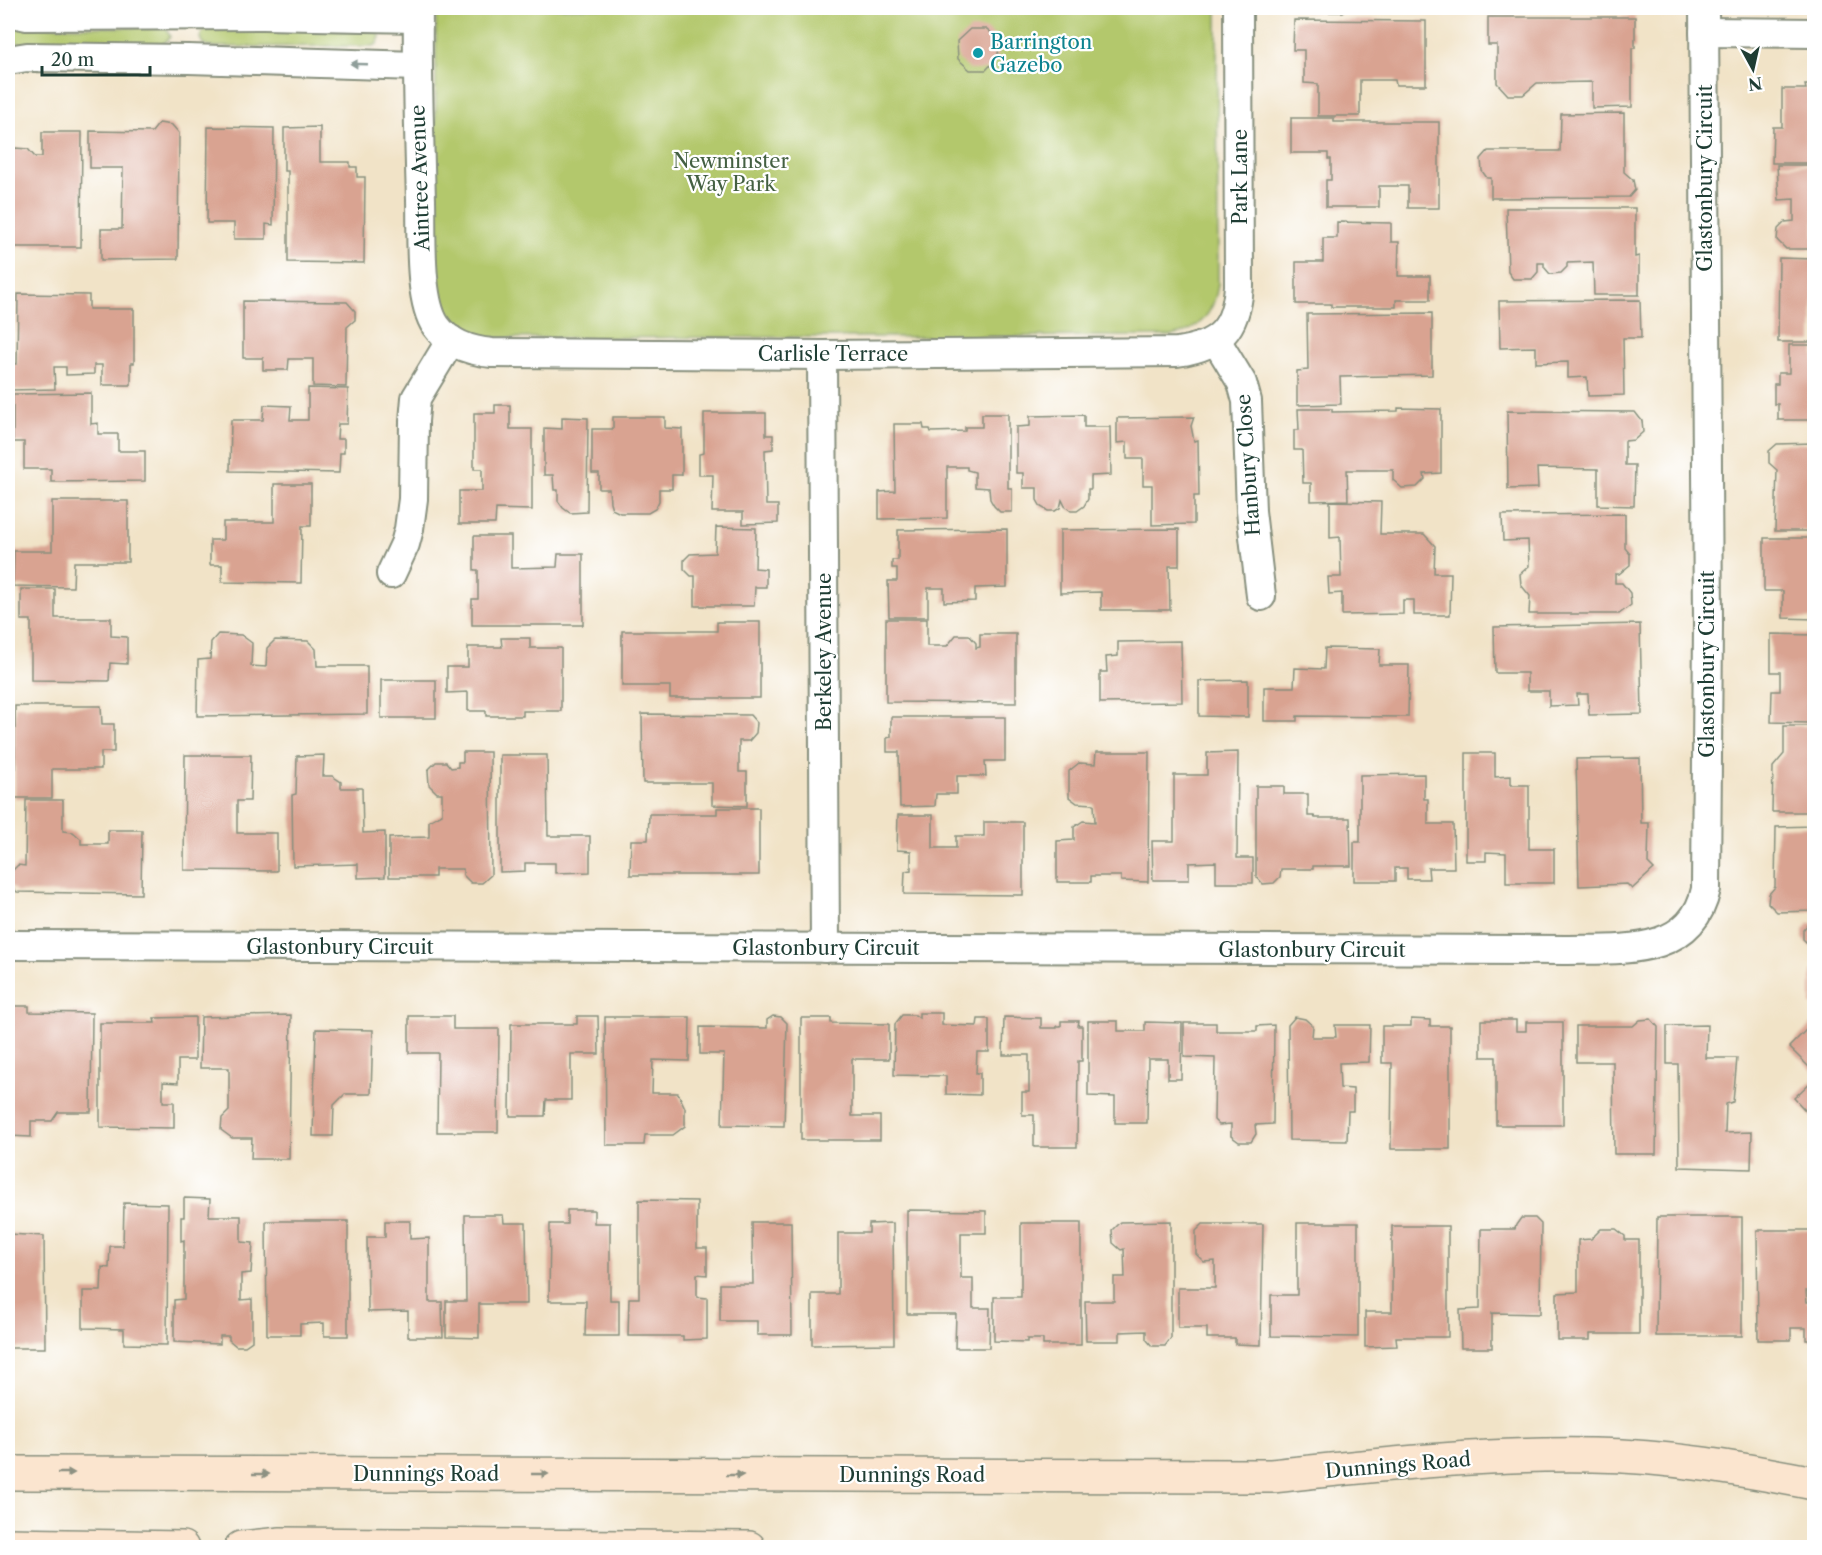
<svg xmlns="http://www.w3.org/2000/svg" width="1822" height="1555" font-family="'Libre Caslon Text',serif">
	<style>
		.green { fill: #b3c86c; stroke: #698250; stroke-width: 1.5 }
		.building { fill: #d9a391 }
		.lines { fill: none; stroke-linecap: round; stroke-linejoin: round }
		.street-casing { stroke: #88907e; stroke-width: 32 }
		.secondary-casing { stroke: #88907e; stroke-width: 36 }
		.street { stroke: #fff; stroke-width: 28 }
		.secondary { stroke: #fbe5cf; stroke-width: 33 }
		.oneway { fill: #8f9e9a }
		.oneway2 { fill: #8d9182 }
		.culture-dot { fill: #0f9aa8; stroke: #fff; stroke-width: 2 }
		.labels { text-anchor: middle; stroke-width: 4.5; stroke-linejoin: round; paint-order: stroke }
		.culture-label { font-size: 20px; fill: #0d838f; stroke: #fff; text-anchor: start }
		.park-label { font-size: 20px; fill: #446042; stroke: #fff }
		.street-label { font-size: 20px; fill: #1f3d34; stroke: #fff }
	</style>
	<rect width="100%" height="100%" fill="#fff"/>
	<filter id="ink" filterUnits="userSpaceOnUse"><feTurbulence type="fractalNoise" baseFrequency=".0167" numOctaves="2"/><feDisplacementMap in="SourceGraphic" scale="12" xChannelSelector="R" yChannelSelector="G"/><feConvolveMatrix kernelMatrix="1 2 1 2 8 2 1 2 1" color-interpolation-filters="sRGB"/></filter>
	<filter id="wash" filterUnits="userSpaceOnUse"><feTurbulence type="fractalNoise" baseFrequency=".008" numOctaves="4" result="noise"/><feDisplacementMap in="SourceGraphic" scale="24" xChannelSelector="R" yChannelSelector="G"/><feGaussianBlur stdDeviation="1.35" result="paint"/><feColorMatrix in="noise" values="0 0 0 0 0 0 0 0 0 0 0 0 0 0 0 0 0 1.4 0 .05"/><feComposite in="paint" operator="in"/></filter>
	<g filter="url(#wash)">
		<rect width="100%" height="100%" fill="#f1e3c7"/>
		<g class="green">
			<path d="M 436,8 L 1217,8 L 1218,285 C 1214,313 1200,331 1171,336 L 483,338 L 468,336 L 442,316 L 435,267 Z"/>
			<polygon points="21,26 166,28 170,37 162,45 22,45 16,41 14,36 16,29"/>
			<polygon points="209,28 378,31 380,37 377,44 373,46 210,47 203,44 200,38 202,32"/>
		</g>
		<g id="blocks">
			<g class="building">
				<rect x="1304" y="8" width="39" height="4"/>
				<polygon points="1488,17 1635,17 1635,48 1632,48 1632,107 1592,108 1592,82 1537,83 1523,95 1508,95 1497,83 1497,45 1488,45"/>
				<polygon points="1294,20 1426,21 1426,85 1396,85 1395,80 1360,80 1360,116 1318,116 1318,84 1304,83 1304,50 1293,50"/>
				<polygon points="970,29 987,29 999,40 998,57 986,70 970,70 958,59 957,41"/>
				<polygon points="1805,85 1814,85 1814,148 1810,148 1810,163 1772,163 1773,127 1782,127 1782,89 1806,89"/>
				<polygon points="1624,113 1624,172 1633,180 1635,190 1629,197 1491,198 1491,178 1487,178 1482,171 1481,159 1488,151 1560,151 1561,114"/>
				<polygon points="1291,118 1334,118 1334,122 1439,122 1439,208 1408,208 1408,186 1379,186 1379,207 1326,207 1326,180 1331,180 1331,159 1328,159 1328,153 1291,153"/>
				<polygon points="159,123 172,125 179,133 178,259 101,260 101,229 122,229 123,168 90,168 90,131 152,132"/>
				<polygon points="208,127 274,128 273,225 266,224 266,239 234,239 234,223 207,223"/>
				<polygon points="320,127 320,162 350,162 350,167 357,167 357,177 365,177 364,263 288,262 288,171 284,171 284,128"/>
				<polygon points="42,132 82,132 81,247 8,247 8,157 15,148 28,149 35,157 42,157"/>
				<polygon points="1777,165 1814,165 1814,249 1786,249 1777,240 1778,229 1785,222 1794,221 1794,199 1779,200"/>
				<polygon points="1506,208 1635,208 1635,257 1639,256 1639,295 1594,295 1593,262 1567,263 1567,267 1561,273 1550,274 1544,267 1544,263 1538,263 1538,272 1532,279 1513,279 1508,272"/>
				<polygon points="1337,222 1391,223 1391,242 1399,242 1398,276 1430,276 1430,300 1396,300 1396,307 1331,307 1331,304 1296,304 1296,262 1323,262 1323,238 1337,238"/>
				<polygon points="1779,258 1814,259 1812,342 1778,342"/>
				<polygon points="18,294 89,295 89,309 134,309 134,363 131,363 131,385 102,385 102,365 94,365 94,374 66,375 66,367 54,367 55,389 11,390 11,364 17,364"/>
				<polygon points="1640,300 1641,338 1623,338 1624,395 1588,396 1587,377 1568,378 1568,362 1536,363 1536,347 1500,348 1499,301"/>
				<polygon points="243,301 347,302 355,311 355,320 347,327 346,387 313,386 313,359 289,359 288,370 263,370 263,358 243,358"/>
				<polygon points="1432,313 1432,375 1340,377 1341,404 1297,405 1297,371 1308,370 1307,314"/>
				<polygon points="1789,345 1814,345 1814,420 1778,420 1778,404 1774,404 1774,384 1778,384 1778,373 1789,373"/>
				<polygon points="308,388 348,389 347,424 338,424 337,439 344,439 344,453 340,453 339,473 230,471 231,420 263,420 264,405 291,406 290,420 308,420"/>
				<polygon points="91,393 91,424 98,423 98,434 118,434 118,451 145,451 145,481 51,482 51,469 24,469 24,442 13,442 13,394"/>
				<polygon points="495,405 510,405 510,429 532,429 532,510 496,509 495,524 459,524 459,491 482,491 482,469 474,469 474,413 495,413"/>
				<polygon points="1398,408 1441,409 1441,473 1424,474 1425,479 1417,487 1402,488 1393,480 1393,470 1347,470 1348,500 1311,501 1311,483 1303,483 1302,450 1294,450 1294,430 1299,430 1298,409 1332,409 1332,412 1398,411"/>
				<polygon points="1507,411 1635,412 1642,421 1643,432 1634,440 1625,441 1625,465 1635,465 1634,506 1598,505 1598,469 1537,468 1538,488 1508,489"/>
				<polygon points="704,413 766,413 766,435 773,435 773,449 765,450 766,505 778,505 778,523 743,524 743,512 712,512 713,475 699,475 699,454 704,453"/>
				<polygon points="982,414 1008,414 1008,488 1012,488 1012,512 1000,512 994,506 990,499 989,488 975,487 975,472 967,470 967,467 947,467 947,518 879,519 879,492 895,491 894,424 923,424 924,429 930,429 931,432 965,431 965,427 982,427"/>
				<polygon points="1084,415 1084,427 1110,427 1111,475 1091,476 1091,489 1088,489 1088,499 1084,506 1077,511 1071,511 1065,506 1062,500 1060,508 1055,511 1048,511 1041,507 1037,500 1037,488 1023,488 1023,473 1016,473 1016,427 1030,426 1030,416"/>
				<polygon points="562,417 588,418 587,512 570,513 563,508 558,501 558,490 554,490 553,475 544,475 544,428 562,429"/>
				<polygon points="613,417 665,417 665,428 682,429 682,475 672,475 672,489 659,489 659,501 655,509 648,513 620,513 612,509 610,502 609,489 599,489 599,473 592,473 592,429 613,429"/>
				<polygon points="1194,417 1191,426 1194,441 1198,440 1199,496 1194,496 1194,524 1152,525 1152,485 1143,485 1143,459 1127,459 1127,442 1117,443 1117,418"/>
				<polygon points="1814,443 1814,500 1813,500 1812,531 1775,531 1777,470 1769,463 1769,451 1777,444"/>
				<polygon points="274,484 311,484 311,526 302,526 301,583 222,582 222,565 210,565 210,540 223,540 223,522 274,522"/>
				<polygon points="52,501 128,501 128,562 74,562 73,587 13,586 14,551 52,551"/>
				<polygon points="1330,501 1381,502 1380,534 1424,534 1435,546 1434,573 1451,573 1450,615 1414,615 1414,600 1403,600 1403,614 1342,615 1342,593 1329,594 1328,577 1341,577 1340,537 1330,538"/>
				<polygon points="1625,514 1625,548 1630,554 1630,565 1619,574 1615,574 1615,583 1622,583 1630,593 1631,605 1619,614 1529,614 1530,596 1521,585 1520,574 1529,566 1528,540 1503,541 1502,515"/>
				<polygon points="716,527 756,528 755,568 766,569 766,587 755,587 754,606 695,606 695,576 691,576 684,569 684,560 690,554 715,553"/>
				<polygon points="1007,529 1007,587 975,588 975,601 944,602 944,588 928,588 928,617 889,617 888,581 897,581 897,568 892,568 892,560 898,560 898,530"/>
				<polygon points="1179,529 1179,566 1169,566 1170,610 1101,610 1101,592 1060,593 1060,530"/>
				<polygon points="474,536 511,536 511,568 557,567 558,554 583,554 583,625 472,625 472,599 478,599 478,570 474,570"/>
				<polygon points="1764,538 1814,538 1814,619 1783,618 1783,591 1764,591"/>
				<polygon points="21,589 55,589 55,618 111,618 111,636 127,637 127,664 110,663 109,681 31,680 31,620 21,620"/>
				<polygon points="886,619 927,619 927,646 947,646 956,635 969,635 976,643 976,648 980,647 980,634 1016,634 1016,703 886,702"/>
				<polygon points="717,622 760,622 760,698 670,698 670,686 622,686 622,631 717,631"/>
				<polygon points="1640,624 1642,714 1589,715 1588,694 1577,694 1578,705 1549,706 1549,691 1527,691 1527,673 1495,673 1494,627"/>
				<polygon points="218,634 241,635 252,643 251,666 266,667 267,648 275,640 308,641 316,649 317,666 367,666 367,714 197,716 198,660 210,659 211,642"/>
				<polygon points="1771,634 1814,635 1814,693 1809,693 1808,723 1771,722 1772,691 1780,691 1780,672 1771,672"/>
				<polygon points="501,638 530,638 530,648 561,648 561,711 523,711 523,716 486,716 486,711 468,711 468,692 447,693 447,667 468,667 468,647 502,647"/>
				<polygon points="1181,641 1182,702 1100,703 1100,672 1107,672 1106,657 1118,656 1118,642"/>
				<polygon points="1325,648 1380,649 1379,665 1409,665 1408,717 1297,716 1297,721 1264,721 1264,687 1294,687 1295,668 1324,669"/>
				<rect x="381" y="680" width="55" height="38"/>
				<polygon points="1248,680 1248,717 1199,716 1199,681"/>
				<polygon points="15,706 101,706 102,724 114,724 114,752 101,752 101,769 52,769 52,798 15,798"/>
				<polygon points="642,714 750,715 757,723 756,733 749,741 739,741 739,772 747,772 747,806 712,805 712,783 643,783"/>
				<polygon points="891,717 1005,717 1005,761 985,761 986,776 957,776 957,794 936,794 935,806 900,807 899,752 887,752 887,738 891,737"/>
				<polygon points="1784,726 1814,726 1814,812 1772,812 1773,767 1784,754"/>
				<polygon points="463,752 490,752 491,875 482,883 471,883 463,875 463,869 435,869 435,877 389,877 389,838 429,837 429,821 442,814 442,793 437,793 429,785 428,770 436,762 446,762 451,768 458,767 458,762 463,762"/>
				<polygon points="1096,752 1149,752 1148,882 1121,881 1121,876 1091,876 1091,882 1057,882 1057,841 1074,840 1074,827 1083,821 1095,822 1094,804 1077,803 1069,797 1069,771 1079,763 1095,764"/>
				<polygon points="1238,752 1237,858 1253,858 1253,883 1216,883 1216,862 1189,863 1189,880 1153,880 1152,841 1174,841 1174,775 1207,775 1207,753"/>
				<polygon points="1466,753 1495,753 1495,777 1511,776 1511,785 1529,785 1529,849 1554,849 1554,883 1506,883 1506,853 1486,852 1486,861 1466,861"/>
				<polygon points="185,755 251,755 250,801 237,801 237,833 277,833 277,871 184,870"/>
				<polygon points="324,755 323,776 332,776 341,782 341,788 362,788 363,833 385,832 385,877 358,878 358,864 293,866 292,795 296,794 297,756"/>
				<polygon points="500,755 547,755 548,836 590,836 590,872 555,873 555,863 525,863 525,871 500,872"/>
				<polygon points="1640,758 1641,823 1649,823 1648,863 1654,869 1632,889 1627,884 1579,886 1576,759"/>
				<polygon points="1424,774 1424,799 1428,799 1428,824 1453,824 1454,868 1428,868 1429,879 1407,879 1407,868 1395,868 1395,881 1354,881 1354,842 1360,842 1360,775"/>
				<polygon points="1256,786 1284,786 1284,794 1308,794 1308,816 1314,816 1315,818 1350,818 1351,866 1313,866 1313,869 1281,869 1280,877 1274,883 1263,884 1256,876"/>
				<polygon points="26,800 63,800 63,831 73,832 81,839 81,844 108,844 108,830 142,830 141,894 17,892 9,884 10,873 18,865 25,866"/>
				<polygon points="717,808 759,808 759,875 630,875 631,840 648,840 649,814 717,814"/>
				<polygon points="898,815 933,815 933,848 956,848 956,836 984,836 984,822 1023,822 1023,895 904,894 905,871 911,870 911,851 897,850"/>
				<polygon points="1814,826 1814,911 1777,912 1768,903 1769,894 1775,887 1776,827"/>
				<polygon points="1809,923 1814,923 1814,947 1811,947 1803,939 1803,930"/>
				<rect x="1811" y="971" width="3" height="34"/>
				<polygon points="8,1006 29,1006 29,1012 92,1013 91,1112 58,1112 52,1121 31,1121 31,1137 8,1136"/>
				<polygon points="919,1013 942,1013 942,1025 977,1026 978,1019 989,1019 989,1052 977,1052 976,1073 980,1073 980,1095 946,1094 946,1076 894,1075 895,1024 902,1015 915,1015 919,1018"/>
				<polygon points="291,1015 289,1159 251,1159 252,1138 232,1138 221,1130 222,1118 229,1111 229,1068 200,1068 201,1017"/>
				<polygon points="409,1016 453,1016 453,1029 499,1029 498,1132 437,1132 438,1053 409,1053"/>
				<polygon points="577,1016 598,1016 599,1054 571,1054 571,1100 546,1100 545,1116 510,1116 511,1024 577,1024"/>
				<polygon points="773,1016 781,1017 787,1023 784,1126 722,1125 724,1054 700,1054 700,1027 767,1028 767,1020"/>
				<polygon points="195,1017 195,1060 178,1060 178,1083 163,1082 163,1102 174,1102 174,1128 100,1127 100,1023 155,1023 154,1018"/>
				<polygon points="605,1017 690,1017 689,1061 653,1060 652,1093 678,1093 685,1108 685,1126 673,1135 645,1135 644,1145 606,1145"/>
				<polygon points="1004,1017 1041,1018 1041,1028 1057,1028 1057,1026 1061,1026 1061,1021 1079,1021 1078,1026 1082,1026 1082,1061 1078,1061 1077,1147 1034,1147 1034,1115 1022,1115 1022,1092 1029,1092 1029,1055 1003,1055"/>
				<polygon points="1295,1017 1305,1019 1313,1026 1312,1037 1336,1037 1335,1025 1370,1025 1369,1062 1339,1063 1340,1088 1353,1089 1353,1111 1348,1111 1347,1141 1289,1140 1288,1025"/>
				<polygon points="801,1018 831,1018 831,1023 889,1024 889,1059 852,1059 852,1116 880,1116 880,1140 801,1140"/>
				<polygon points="1411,1019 1430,1020 1430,1026 1450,1026 1450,1149 1391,1149 1392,1063 1382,1063 1382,1026 1411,1026"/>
				<polygon points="1651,1019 1658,1027 1656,1154 1614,1154 1613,1062 1576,1062 1576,1026 1633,1026 1640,1020"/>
				<polygon points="1481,1020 1516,1020 1516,1031 1526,1031 1526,1022 1563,1022 1563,1125 1496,1125 1496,1057 1481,1057"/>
				<polygon points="1088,1021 1118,1021 1118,1031 1145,1031 1145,1022 1182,1023 1181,1079 1168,1079 1168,1059 1148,1059 1147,1123 1115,1123 1115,1097 1088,1096"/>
				<polygon points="1814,1022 1814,1072 1789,1047"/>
				<polygon points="1184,1023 1216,1023 1216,1031 1257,1031 1257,1026 1274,1025 1273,1124 1255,1125 1256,1134 1251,1142 1239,1142 1231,1136 1231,1124 1219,1125 1214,1120 1215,1058 1184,1057"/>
				<polygon points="1707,1025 1706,1058 1737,1058 1733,1102 1726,1104 1725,1133 1752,1132 1751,1169 1679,1167 1678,1064 1667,1064 1667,1026"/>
				<polygon points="316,1029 373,1030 371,1094 345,1094 334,1105 333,1136 313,1136"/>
				<polygon points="1814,1079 1814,1120 1794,1098"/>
				<polygon points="184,1198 210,1199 209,1216 241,1216 241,1242 253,1243 251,1273 241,1274 241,1300 252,1299 252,1341 245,1346 236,1346 229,1340 229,1336 220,1336 220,1344 174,1342 174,1300 184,1299 184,1240 181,1241 181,1217 184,1217"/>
				<polygon points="639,1200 697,1201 697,1248 707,1248 707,1275 697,1274 697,1297 707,1298 707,1339 683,1340 683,1336 628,1336 629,1298 639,1298"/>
				<polygon points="124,1203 168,1204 167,1345 124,1344 124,1329 83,1328 83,1291 101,1291 102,1267 109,1268 110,1246 123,1246"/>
				<polygon points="567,1210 594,1210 594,1223 610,1223 610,1300 619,1300 619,1336 585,1336 586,1301 549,1301 550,1224 567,1224"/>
				<polygon points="907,1210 986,1211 986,1233 961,1233 961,1278 973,1278 973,1308 990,1308 989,1348 955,1348 956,1314 907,1314"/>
				<polygon points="465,1215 503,1215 504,1223 526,1223 527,1304 479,1304 479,1338 446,1337 446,1301 466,1301"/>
				<polygon points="1657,1217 1742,1217 1742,1336 1656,1336"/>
				<polygon points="1521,1218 1535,1218 1541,1224 1540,1314 1492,1313 1492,1348 1461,1348 1460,1310 1480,1309 1481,1229 1515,1229 1516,1225"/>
				<polygon points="266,1221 348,1221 348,1336 324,1336 324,1323 300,1324 300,1335 267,1335"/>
				<polygon points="385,1221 410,1221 410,1239 429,1238 429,1302 442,1302 443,1337 408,1337 408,1311 368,1312 367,1237 385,1237"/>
				<polygon points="1171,1221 1171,1338 1165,1346 1152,1346 1146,1339 1146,1331 1120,1332 1120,1341 1086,1341 1085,1301 1114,1301 1114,1277 1125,1277 1124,1249 1121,1250 1113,1243 1112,1230 1120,1222"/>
				<polygon points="752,1222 791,1222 792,1335 757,1335 757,1321 720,1321 720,1284 753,1284"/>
				<polygon points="893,1223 894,1344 812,1345 812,1294 838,1294 838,1233 869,1233 869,1224"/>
				<polygon points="1021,1223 1081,1223 1081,1345 1043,1345 1043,1339 1027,1339 1027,1342 994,1341 994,1297 1021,1297"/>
				<polygon points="1297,1223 1358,1223 1358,1337 1271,1336 1271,1295 1297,1295"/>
				<polygon points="1203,1224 1263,1224 1261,1345 1235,1344 1235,1338 1207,1338 1207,1328 1178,1328 1178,1288 1215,1288 1215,1261 1204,1262 1196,1254 1196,1231"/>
				<polygon points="1392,1226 1448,1226 1448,1337 1396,1337 1397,1346 1365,1347 1365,1312 1392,1312"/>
				<polygon points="1601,1229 1616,1229 1625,1236 1625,1240 1639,1240 1639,1334 1590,1334 1590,1340 1557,1340 1557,1293 1578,1292 1578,1240 1591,1239"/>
				<polygon points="1757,1230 1814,1230 1814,1291 1806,1291 1807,1302 1814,1302 1814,1340 1806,1340 1806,1328 1791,1328 1791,1340 1758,1340"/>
				<polygon points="8,1234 44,1236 45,1348 8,1348"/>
			</g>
		</g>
	</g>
	<g filter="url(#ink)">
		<use href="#blocks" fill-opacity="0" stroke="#88907e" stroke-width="1.5"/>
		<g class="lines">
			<g class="street-casing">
				<g id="street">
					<path d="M 418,8 C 417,72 419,136 421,200 C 422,232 418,300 436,326 C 449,344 471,351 492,353 L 822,355 L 1177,352 C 1220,346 1236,329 1239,286 L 1238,8"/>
					<polyline points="8,12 27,16 263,15 417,18"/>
					<polyline points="1704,32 1814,33"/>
					<polyline points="8,60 27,57 188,59 417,66"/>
					<polyline points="1216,340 1242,383 1247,401 1251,511 1261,596"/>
					<polyline points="822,355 825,948"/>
					<polyline points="391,574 405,544 409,529 413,499 414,421 416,398 451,340"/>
					<path d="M 8,945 L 1568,950 C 1621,949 1692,956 1706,889 L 1708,623 L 1704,8"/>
				</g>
			</g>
			<g class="secondary-casing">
				<g id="secondary">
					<path d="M 8,1473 L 1271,1476 C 1378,1465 1486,1453 1593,1455 C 1668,1456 1741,1469 1814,1483"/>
					<polyline points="8,1545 182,1548"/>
					<polyline points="241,1548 281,1544 749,1548"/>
				</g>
			</g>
			<use href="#street" class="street"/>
			<use href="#secondary" class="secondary"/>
		</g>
		<defs><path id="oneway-solid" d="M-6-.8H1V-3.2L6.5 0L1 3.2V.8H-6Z" transform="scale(1.5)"/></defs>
		<use class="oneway" href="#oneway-solid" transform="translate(359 64) rotate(-178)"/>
		<g class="oneway2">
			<use href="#oneway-solid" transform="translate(66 1473)"/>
			<use href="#oneway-solid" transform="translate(261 1474)"/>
			<use href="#oneway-solid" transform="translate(540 1474)"/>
			<use href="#oneway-solid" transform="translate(735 1475)"/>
		</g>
	</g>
	<circle class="culture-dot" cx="978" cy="53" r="6"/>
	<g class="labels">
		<g class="culture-label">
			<text x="990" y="49">Barrington<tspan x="990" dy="23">Gazebo</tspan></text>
		</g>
		<g class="park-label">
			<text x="731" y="168">Newminster<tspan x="731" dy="23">Way Park</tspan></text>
		</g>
		<g class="street-label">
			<text transform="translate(1240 177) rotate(-90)" y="7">Park Lane</text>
			<text transform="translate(420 178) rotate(-92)" y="7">Aintree Avenue</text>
			<text transform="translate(1705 178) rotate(-90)" y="7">Glastonbury Circuit</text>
			<text x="833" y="361">Carlisle Terrace</text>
			<text transform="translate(1248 465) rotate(-94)" y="7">Hanbury Close</text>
			<text transform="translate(824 652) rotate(-90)" y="7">Berkeley Avenue</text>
			<text transform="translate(1707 664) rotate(-90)" y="7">Glastonbury Circuit</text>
			<text x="340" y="954">Glastonbury Circuit</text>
			<text x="826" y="955">Glastonbury Circuit</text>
			<text x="1312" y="957">Glastonbury Circuit</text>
			<text transform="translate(1398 1465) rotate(-5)" y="7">Dunnings Road</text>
			<text x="426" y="1481">Dunnings Road</text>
			<text x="912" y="1482">Dunnings Road</text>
		</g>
	</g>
	<rect width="1822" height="1555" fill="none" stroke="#fff" stroke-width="30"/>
	<g transform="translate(1753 69) rotate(172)" stroke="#ffffff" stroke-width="4.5" paint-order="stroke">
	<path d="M0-4.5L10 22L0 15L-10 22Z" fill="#1f3d34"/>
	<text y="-9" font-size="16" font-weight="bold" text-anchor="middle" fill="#1f3d34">N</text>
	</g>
	<path d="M42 66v9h108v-9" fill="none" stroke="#1f3d34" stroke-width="3"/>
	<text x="51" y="66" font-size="18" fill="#1f3d34" stroke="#ffffff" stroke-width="4.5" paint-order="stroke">20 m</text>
</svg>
